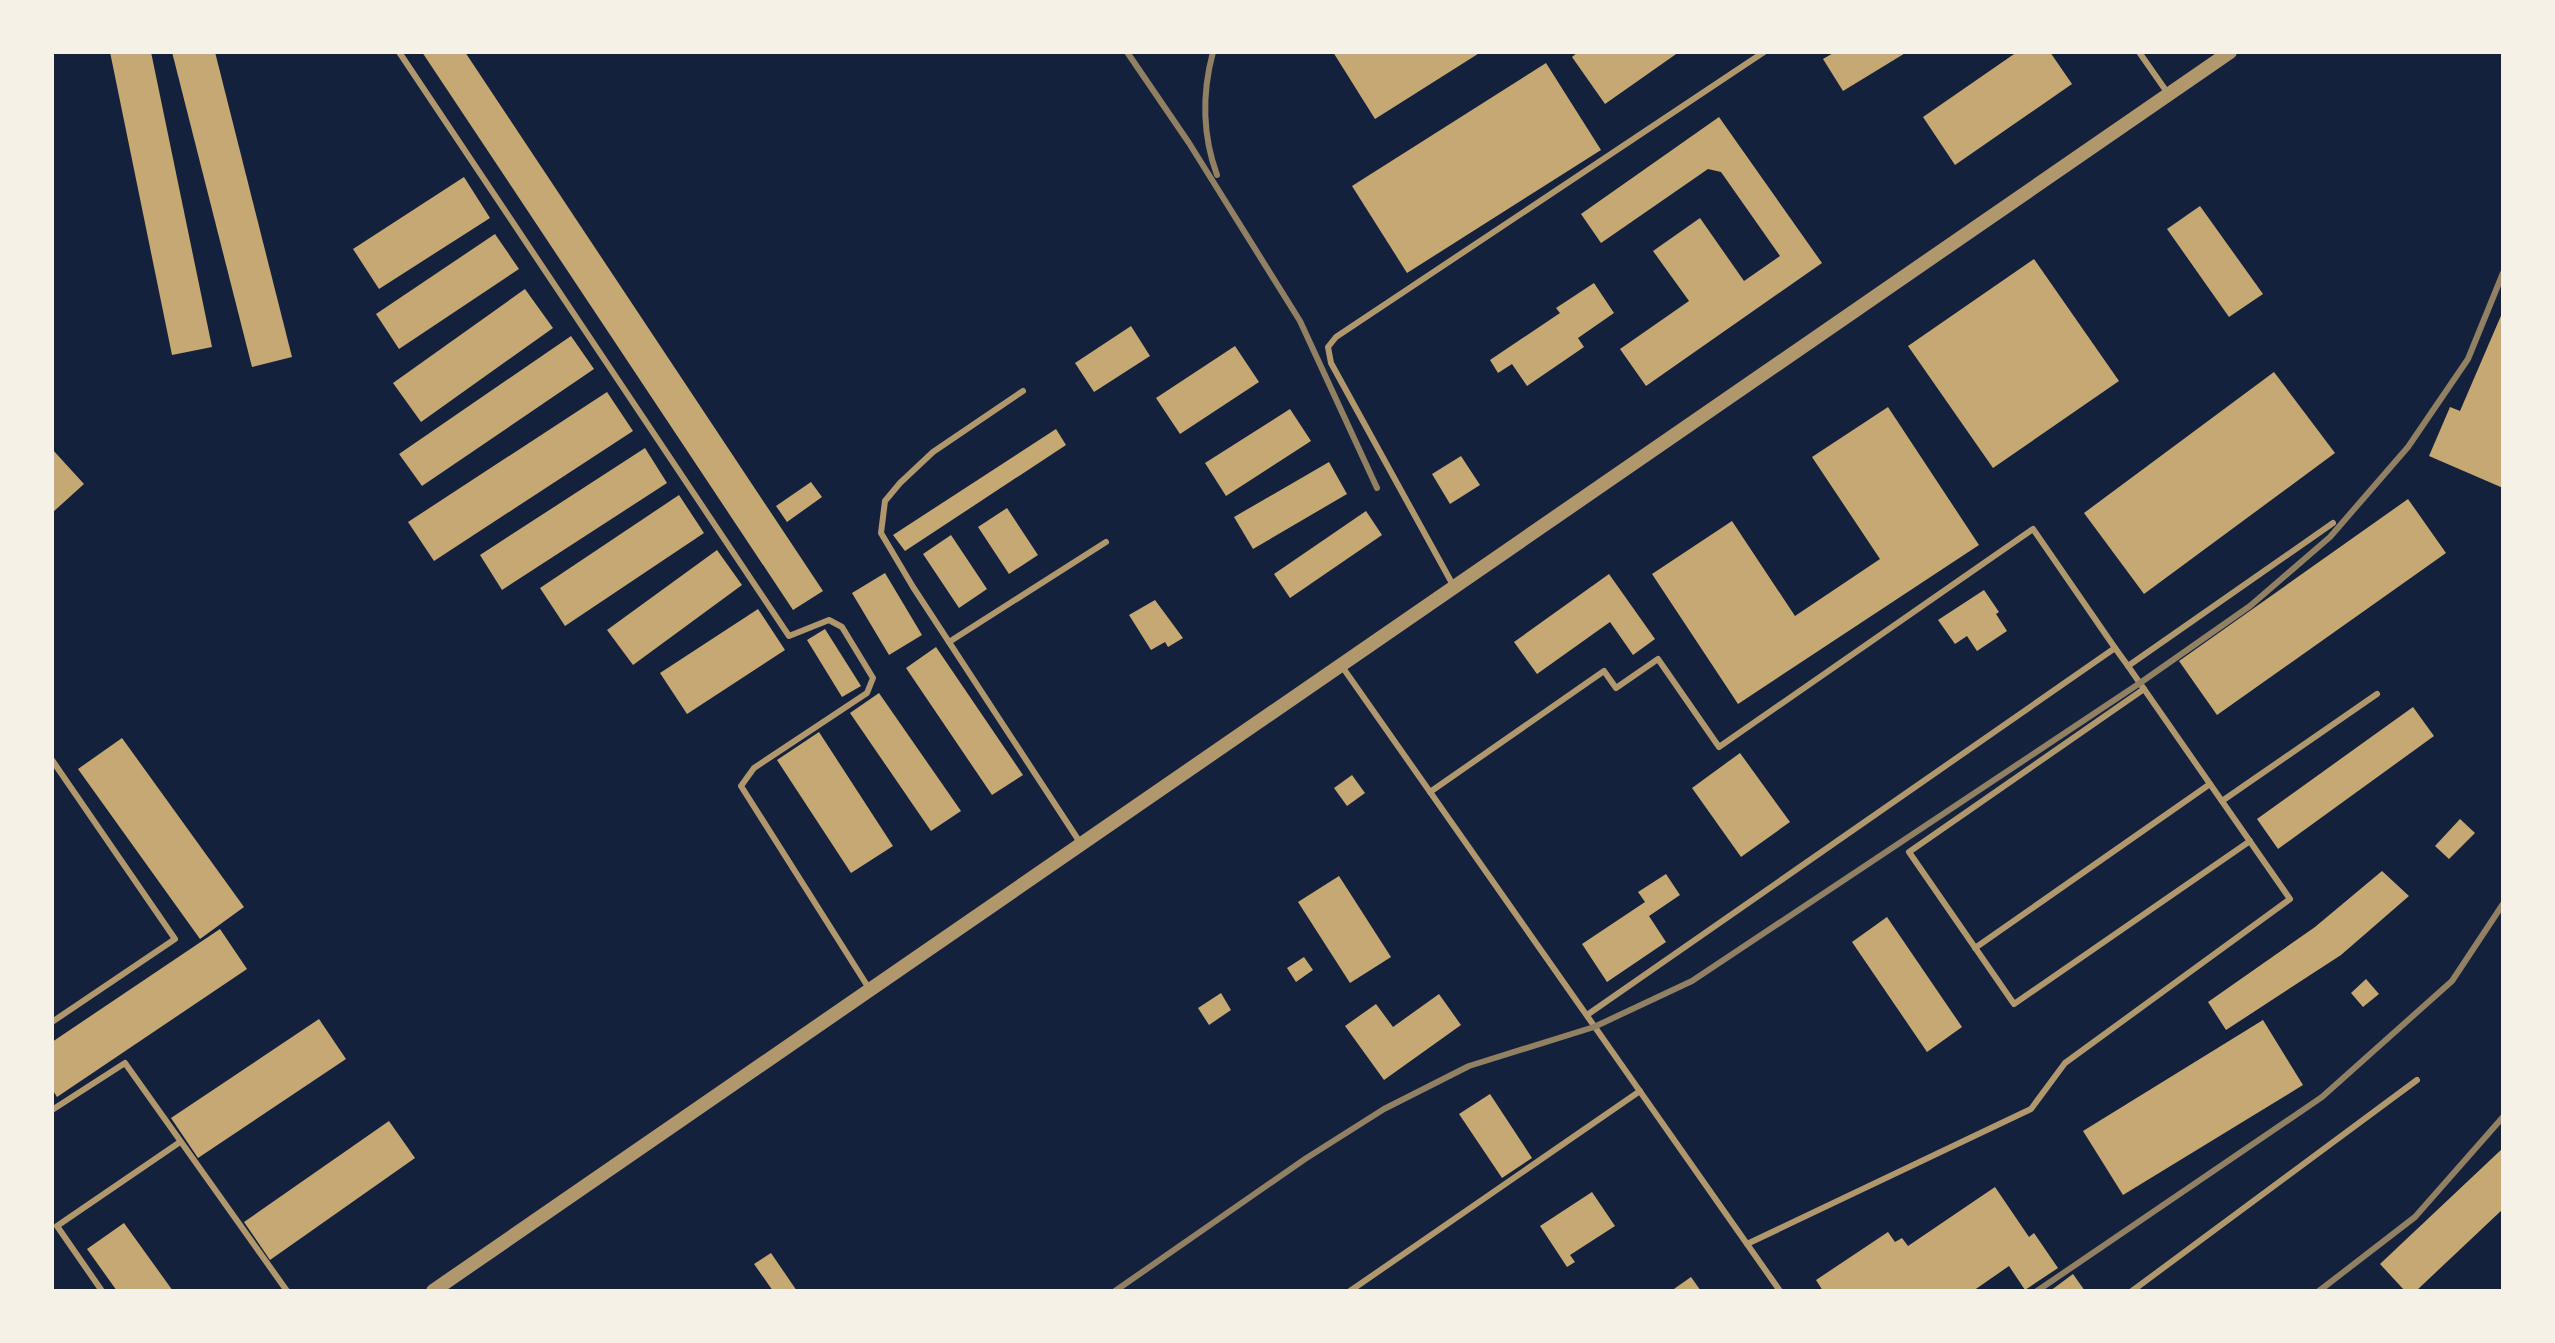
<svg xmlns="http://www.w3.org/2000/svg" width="2555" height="1343" font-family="Bitter,serif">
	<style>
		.building { fill: #c6a872 }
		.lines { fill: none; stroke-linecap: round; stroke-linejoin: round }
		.service { stroke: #b1986c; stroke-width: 6 }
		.tertiary { stroke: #b1986c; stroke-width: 14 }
		.rail { stroke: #918062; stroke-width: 6 }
	</style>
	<rect width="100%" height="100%" fill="#14213d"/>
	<g class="building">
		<polygon points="110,52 151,52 212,347 172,355"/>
		<polygon points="172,52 215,52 292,357 252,367"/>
		<polygon points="422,52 465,52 823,591 793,610"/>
		<polygon points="1333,52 1481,52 1375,119"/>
		<polygon points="1578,52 1679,52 1605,104 1572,57"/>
		<polygon points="1835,52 1907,52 1843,91 1823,59"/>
		<polygon points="2017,52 2050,52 2072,84 1955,165 1923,117"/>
		<polygon points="1546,63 1601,150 1407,273 1352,186"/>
		<polygon points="1719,117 1822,263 1646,386 1620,349 1689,301 1653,251 1700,218 1744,281 1780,256 1721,172 1708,169 1601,243 1581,214"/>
		<polygon points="464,177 490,218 379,289 353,249"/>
		<polygon points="2200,206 2263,294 2229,317 2167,229"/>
		<polygon points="495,234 519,269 399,349 376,314"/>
		<polygon points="2034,259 2119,381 1993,468 1908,346"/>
		<polygon points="1594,283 1614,313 1578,338 1584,347 1527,386 1512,364 1498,373 1490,360 1560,313 1556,308"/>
		<polygon points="525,289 553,328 421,422 393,383"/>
		<polygon points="2503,311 2503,488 2429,456 2450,407 2460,411"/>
		<polygon points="1131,326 1150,356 1094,392 1075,363"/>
		<polygon points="571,336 594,369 422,486 399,454"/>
		<polygon points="1235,346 1259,382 1180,434 1156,398"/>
		<polygon points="2274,372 2335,453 2144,594 2084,513"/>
		<polygon points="607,392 633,431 434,561 408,522"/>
		<polygon points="1888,407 1979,545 1738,704 1652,574 1732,521 1795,616 1880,559 1812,457"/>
		<polygon points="1290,409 1311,441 1226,496 1205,463"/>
		<polygon points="1056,429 1066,445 905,551 893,535"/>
		<polygon points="645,448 667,483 502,590 480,555"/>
		<polygon points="52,449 84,484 52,513"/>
		<polygon points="1461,456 1480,485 1450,504 1432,474"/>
		<polygon points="1329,462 1347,494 1253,549 1234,517"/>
		<polygon points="811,482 822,497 787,522 776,506"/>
		<polygon points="679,495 704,533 565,626 540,588"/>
		<polygon points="2408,499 2446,553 2217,715 2179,661"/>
		<polygon points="1007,508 1038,555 1009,574 978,527"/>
		<polygon points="1366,511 1382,535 1290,598 1274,574"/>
		<polygon points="951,535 987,589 959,608 923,554"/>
		<polygon points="717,550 742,585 633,665 607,630"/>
		<polygon points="885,573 922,635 889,655 852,593"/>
		<polygon points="1609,574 1655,639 1633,655 1610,622 1537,674 1514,642"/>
		<polygon points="1984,590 1999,612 1996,614 2007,631 1977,651 1967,636 1955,644 1938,620"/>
		<polygon points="1155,600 1183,638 1168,647 1165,642 1151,650 1129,615"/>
		<polygon points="758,609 785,650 687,714 660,673"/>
		<polygon points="825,629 861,686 842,697 807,640"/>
		<polygon points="936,647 1023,775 992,795 906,668"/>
		<polygon points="879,693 961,811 931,831 850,713"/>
		<polygon points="2413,707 2434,736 2278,849 2257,819"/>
		<polygon points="819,732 893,846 851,873 777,760"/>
		<polygon points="122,738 244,907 200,939 78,769"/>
		<polygon points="1740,753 1790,822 1741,857 1692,788"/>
		<polygon points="1352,775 1365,793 1347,806 1334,788"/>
		<polygon points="2460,819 2475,833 2449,859 2435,846"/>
		<polygon points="2382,871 2409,896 2341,955 2226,1030 2208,1002 2315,927"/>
		<polygon points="1666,874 1680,895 1649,916 1666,942 1607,982 1582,944 1645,902 1638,892"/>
		<polygon points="1339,876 1391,957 1350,983 1298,902"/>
		<polygon points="1887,917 1962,1027 1927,1052 1852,942"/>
		<polygon points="220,929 247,969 57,1097 52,1089 52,1042"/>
		<polygon points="1304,957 1313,970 1296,982 1287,968"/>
		<polygon points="2366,979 2379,994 2363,1007 2351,993"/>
		<polygon points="1221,993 1231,1010 1209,1025 1198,1008"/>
		<polygon points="1439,994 1461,1025 1384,1080 1345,1026 1376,1004 1393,1027"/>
		<polygon points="319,1019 346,1059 198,1158 171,1118"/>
		<polygon points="2263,1020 2303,1085 2123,1195 2083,1131"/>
		<polygon points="1490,1094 1532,1158 1502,1178 1459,1114"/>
		<polygon points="389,1121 415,1158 270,1260 244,1222"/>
		<polygon points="2503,1148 2503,1209 2416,1291 2405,1291 2380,1264"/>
		<polygon points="1995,1187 2029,1237 2034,1233 2058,1268 2025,1290 2009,1266 1973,1291 1823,1291 1816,1280 1888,1232 1895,1242 1902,1238 1908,1246"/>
		<polygon points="1592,1192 1615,1226 1570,1255 1575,1262 1567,1267 1540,1226"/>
		<polygon points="124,1223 173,1291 117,1291 87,1249"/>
		<polygon points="771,1253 797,1291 773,1291 754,1264"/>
		<polygon points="2073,1274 2085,1291 2050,1291"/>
		<polygon points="1691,1277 1701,1291 1671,1291"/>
	</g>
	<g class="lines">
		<g class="service">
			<polyline points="399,52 789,636 829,620 842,627 873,678 867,693 754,768 741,786 870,990"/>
			<polyline points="2139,52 2169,95"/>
			<polyline points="1023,391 933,452 900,483 885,501 881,533 913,587 1081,844"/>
			<polyline points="1453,585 1331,363 1328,347 1336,337 1764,52"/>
			<polyline points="949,642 1106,542"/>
			<polyline points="1341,665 1780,1291"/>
			<polyline points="2128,666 2333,523"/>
			<polyline points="2144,689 1909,852 2014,1004 2250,841"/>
			<polyline points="52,760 175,939 52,1022"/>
			<polyline points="1430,792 1604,671 1616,688 1658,659 1719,747 2033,529 2115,648"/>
			<polyline points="2222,801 2377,694"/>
			<polyline points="1975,948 2210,784"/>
			<polyline points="1587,1015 2115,648 2128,666 2290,899 2065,1063 2031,1109 1747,1244"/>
			<polyline points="52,1110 125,1063 287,1291"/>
			<polyline points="102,1291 57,1226 180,1142"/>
			<polyline points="1350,1291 1640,1091"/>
			<polyline points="2132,1291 2417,1080"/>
		</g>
		<polyline class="tertiary" points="433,1291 2230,52"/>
		<g class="rail">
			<polyline points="1127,52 1189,143 1300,321 1377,488"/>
			<path d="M 1213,52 C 1202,93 1202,134 1217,175"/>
			<polyline points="1115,1291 1305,1159 1384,1109 1469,1066 1594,1027 1692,981 2140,683 2250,606 2330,537 2408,447 2468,359 2503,273"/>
			<polyline points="2037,1291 2322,1097 2452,981 2503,904"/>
			<polyline points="2319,1291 2415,1217 2503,1117"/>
		</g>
	</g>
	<rect width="2555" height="1343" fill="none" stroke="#f6f1e7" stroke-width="108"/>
</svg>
